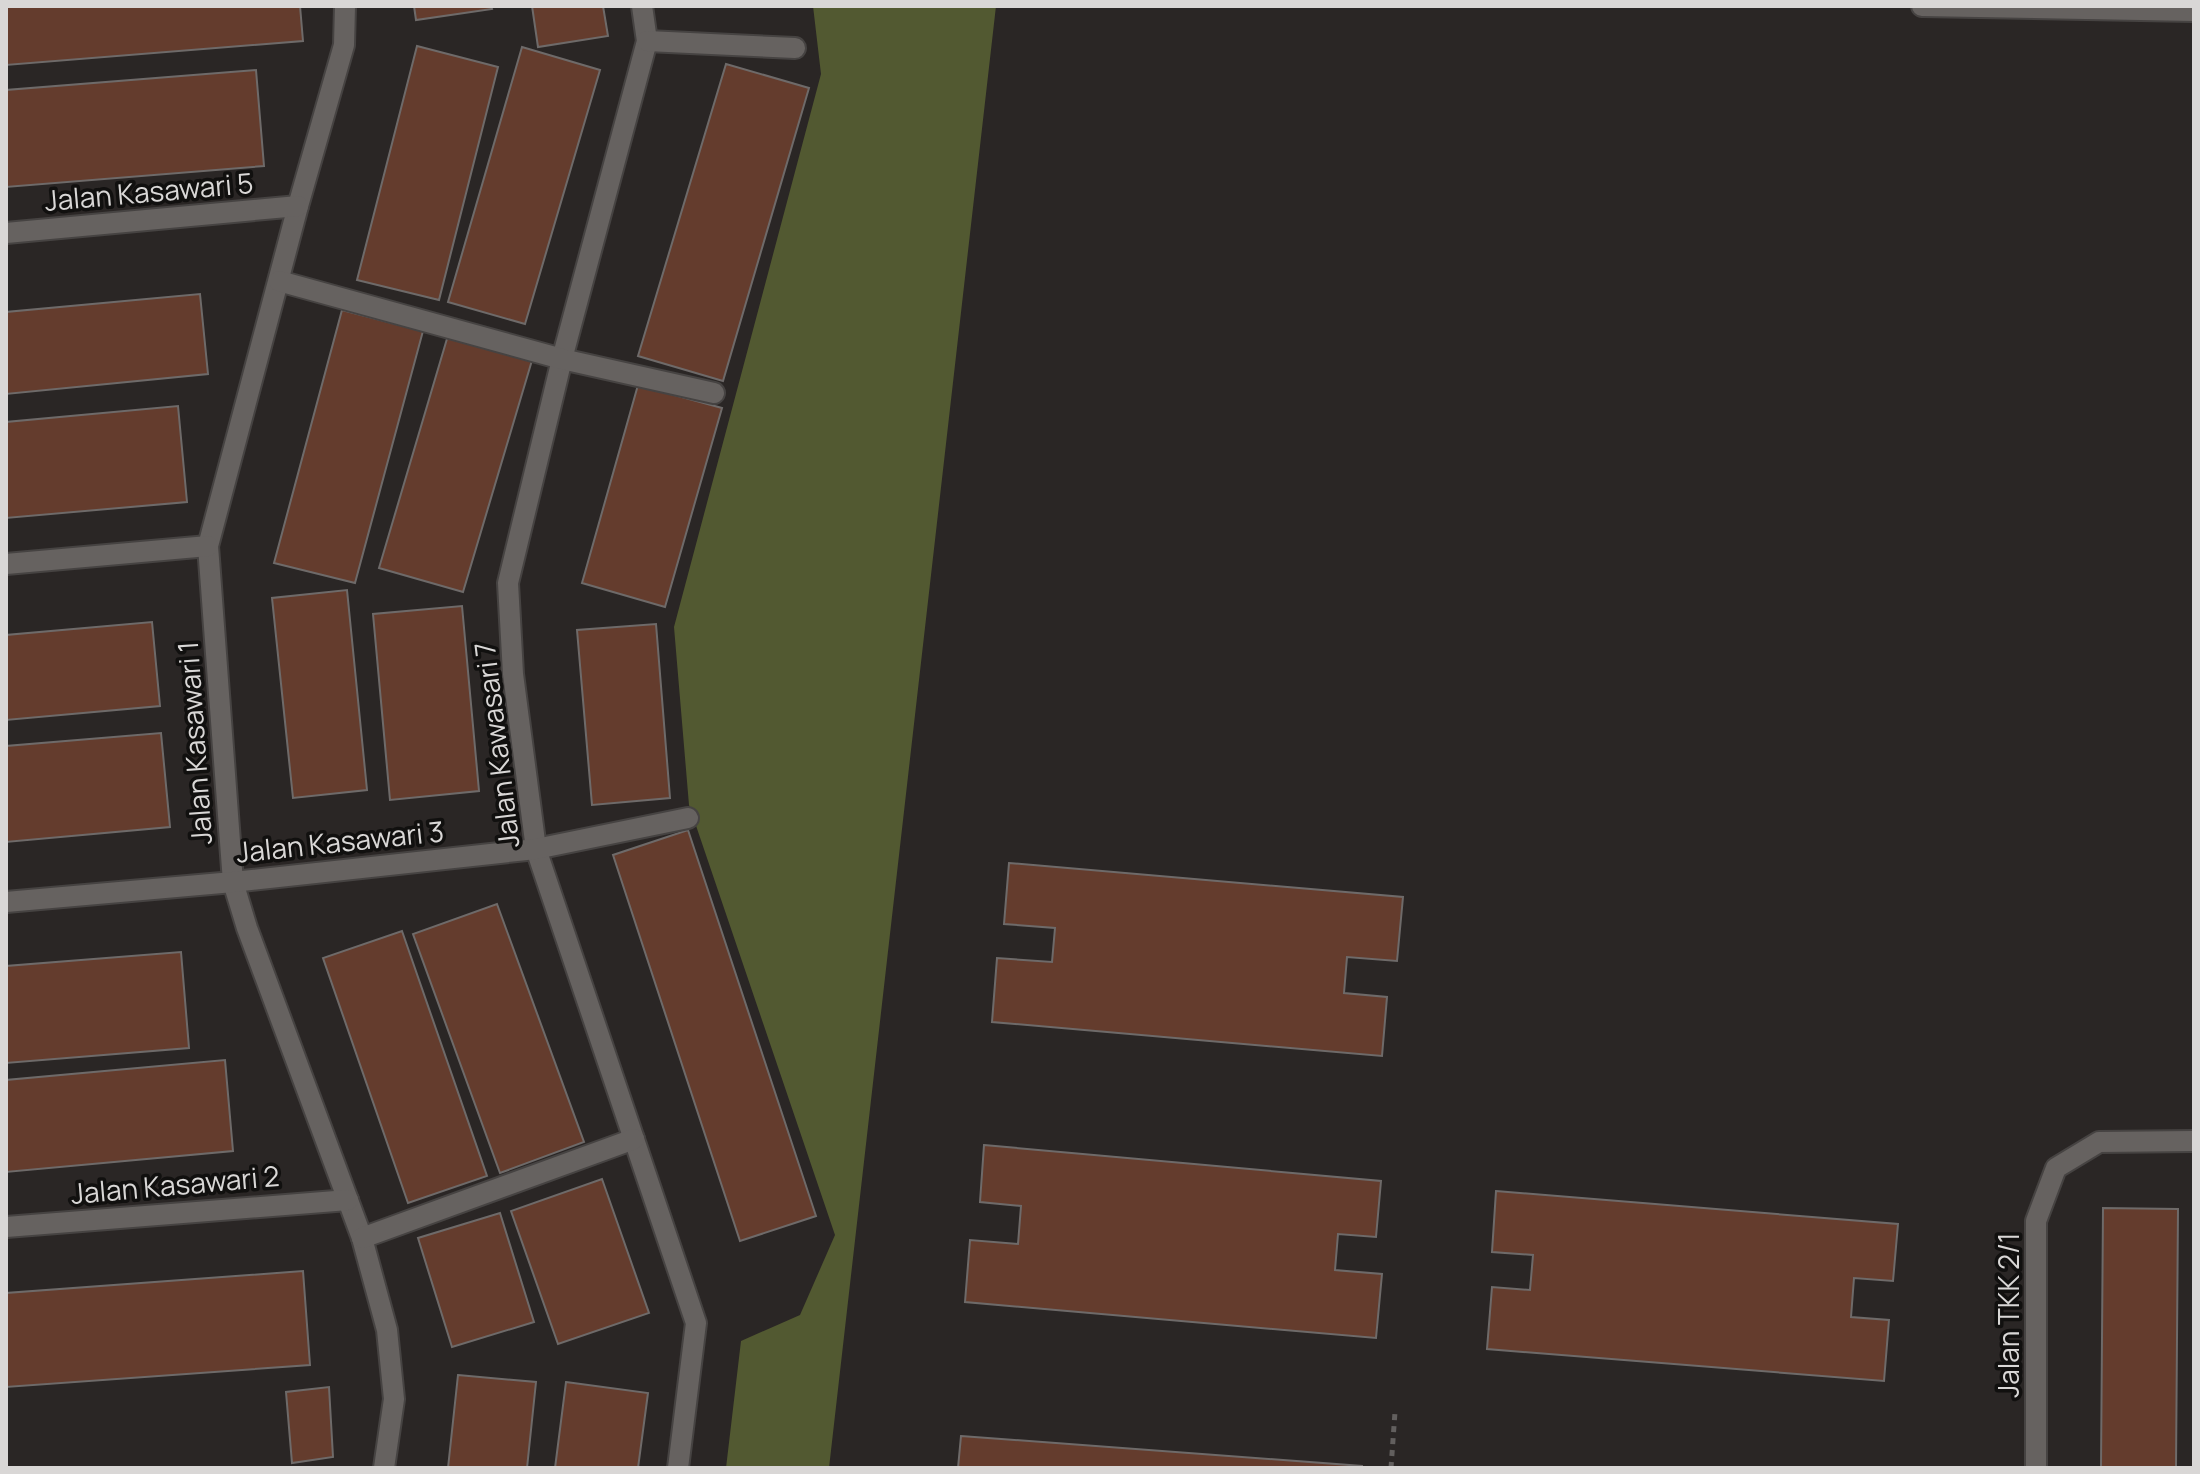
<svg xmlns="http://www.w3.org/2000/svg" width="2200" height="1474" font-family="Manrope,sans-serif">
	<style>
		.forest { fill: #525931 }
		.building { fill: #643c2d; stroke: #6e6a69; stroke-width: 2 }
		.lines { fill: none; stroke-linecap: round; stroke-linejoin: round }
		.minor-casing { stroke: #464342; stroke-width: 24 }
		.path { stroke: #625f5e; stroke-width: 5; stroke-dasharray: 6 6; stroke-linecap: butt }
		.minor { stroke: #666260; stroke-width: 20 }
		.labels { text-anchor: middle; stroke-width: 7; stroke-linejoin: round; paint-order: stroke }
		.street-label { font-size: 28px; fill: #d9d7d6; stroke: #11100f }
	</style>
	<rect width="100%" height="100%" fill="#2a2625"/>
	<polygon class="forest" points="813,6 996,6 829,1468 726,1468 741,1341 800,1315 835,1235 689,805 674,627 821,74"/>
	<g class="building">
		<polygon points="6,6 300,6 303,41 6,65"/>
		<polygon points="414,6 491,6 492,9 416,20"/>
		<polygon points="532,6 603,6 608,36 538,47"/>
		<polygon points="417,46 498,67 439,300 357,280"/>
		<polygon points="522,47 600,70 525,324 448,302"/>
		<polygon points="726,64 809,88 723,381 638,356"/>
		<polygon points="256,70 264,166 6,187 6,90"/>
		<polygon points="200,294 208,374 6,394 6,312"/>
		<polygon points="342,310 423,331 355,583 274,563"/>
		<polygon points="449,332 533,357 463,592 379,568"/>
		<polygon points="638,385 722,408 665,607 582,583"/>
		<polygon points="178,406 187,502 6,518 6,422"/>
		<polygon points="347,590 367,790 293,798 272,598"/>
		<polygon points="462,606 479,791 390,800 373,614"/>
		<polygon points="152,622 160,706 6,720 6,635"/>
		<polygon points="656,624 670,798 592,805 577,630"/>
		<polygon points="161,733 170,827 6,842 6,746"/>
		<polygon points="688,830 816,1216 740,1241 613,855"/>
		<polygon points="1009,863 1403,897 1397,961 1347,957 1344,993 1387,997 1382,1056 992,1022 997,958 1052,962 1055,928 1004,924"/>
		<polygon points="497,904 584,1142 500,1173 413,934"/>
		<polygon points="402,931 487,1176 408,1203 323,958"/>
		<polygon points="181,952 189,1048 6,1063 6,966"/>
		<polygon points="225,1060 233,1151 6,1172 6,1080"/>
		<polygon points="984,1145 1381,1181 1376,1237 1338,1234 1335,1270 1382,1274 1376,1338 965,1302 970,1240 1018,1244 1021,1206 980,1202"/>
		<polygon points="602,1179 649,1313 558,1344 511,1211"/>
		<polygon points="1496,1191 1898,1224 1893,1281 1854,1278 1851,1317 1889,1320 1884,1381 1487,1349 1492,1287 1530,1290 1533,1255 1492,1252"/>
		<polygon points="2103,1208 2178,1209 2176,1468 2101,1468"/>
		<polygon points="500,1213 534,1322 452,1347 418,1238"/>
		<polygon points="303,1271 310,1365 6,1387 6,1293"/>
		<polygon points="458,1375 536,1382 527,1468 448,1468"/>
		<polygon points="566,1382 648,1393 638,1468 555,1468"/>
		<polygon points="329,1387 333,1457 292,1463 286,1392"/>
		<polygon points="961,1436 1362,1466 1362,1468 958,1468"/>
	</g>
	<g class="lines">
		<g class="minor-casing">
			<g id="minor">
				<polyline points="345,6 344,45 298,206 208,546 233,882 247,928 362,1238 387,1330 394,1399 384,1468"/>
				<polyline points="642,6 647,41 562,359 508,583 513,674 536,849 696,1323 678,1468"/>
				<polyline points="1922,6 2194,11"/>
				<polyline points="647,41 795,48"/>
				<polyline points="6,233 298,206"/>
				<polyline points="279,281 562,359 714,393"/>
				<polyline points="6,564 208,546"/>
				<polyline points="6,902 233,882 536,849 688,818"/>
				<polyline points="6,1227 348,1200"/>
				<polyline points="362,1238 634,1139"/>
				<polyline points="2036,1468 2036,1221 2056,1168 2099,1142 2194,1141"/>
			</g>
		</g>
		<polyline class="path" points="1391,1468 1395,1412"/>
		<use href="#minor" class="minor"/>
	</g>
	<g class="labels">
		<g class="street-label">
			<text transform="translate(149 192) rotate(-5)" y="10">Jalan Kasawari 5</text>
			<text transform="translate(195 743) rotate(-94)" y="10">Jalan Kasawari 1</text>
			<text transform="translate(497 745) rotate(-97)" y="10">Jalan Kawasari 7</text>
			<text transform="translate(340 842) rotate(-6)" y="10">Jalan Kasawari 3</text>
			<text transform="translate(175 1185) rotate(-5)" y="10">Jalan Kasawari 2</text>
			<text transform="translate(2009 1315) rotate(-90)" y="10">Jalan TKK 2/1</text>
		</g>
	</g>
	<rect width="2200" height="1474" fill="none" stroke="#d9d7d6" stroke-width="16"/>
</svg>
